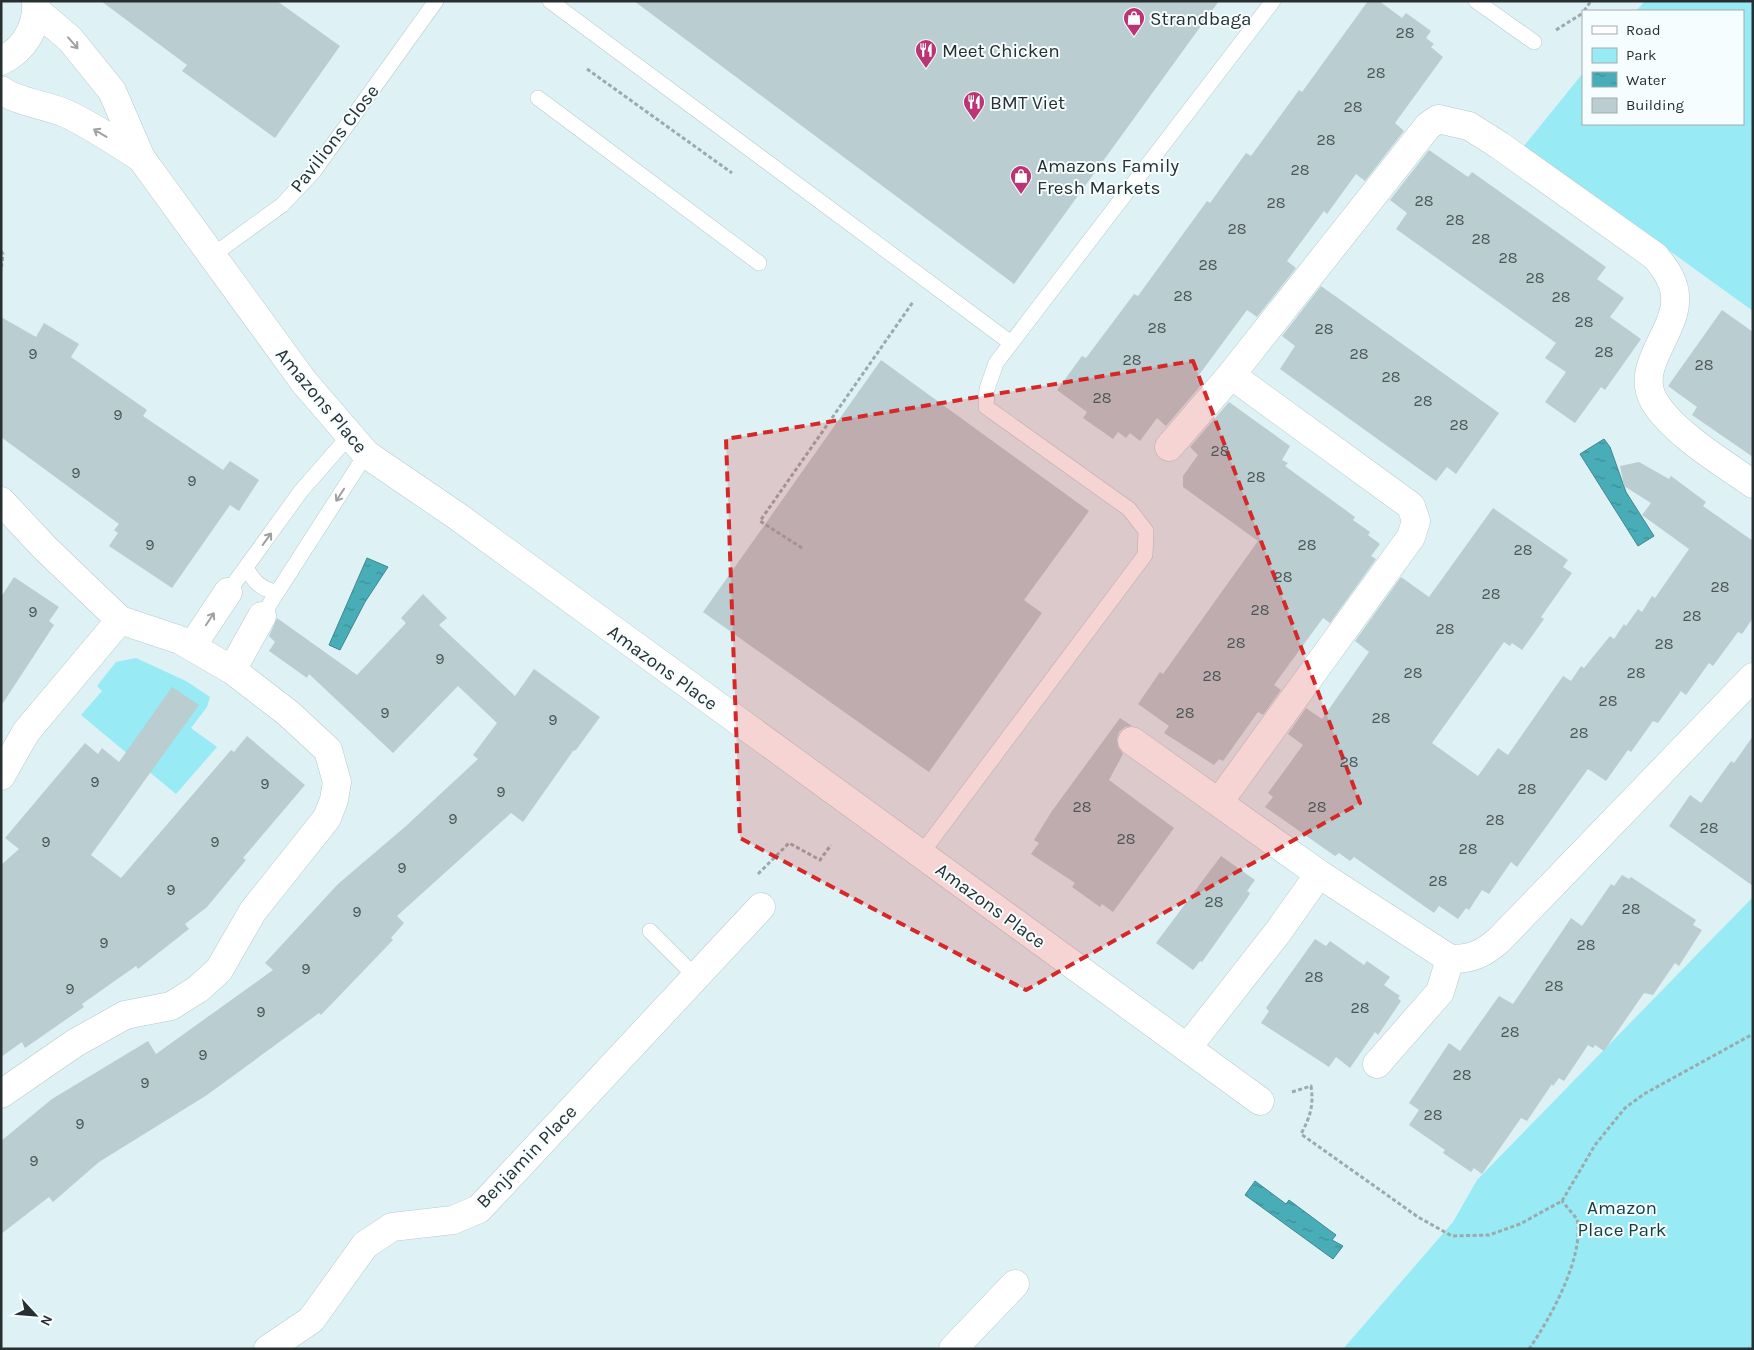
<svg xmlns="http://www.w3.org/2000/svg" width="1754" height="1350" font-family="Karla,sans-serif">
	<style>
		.park { fill: #98eaf4 }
		.water { fill: url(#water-ripples); stroke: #3f878f }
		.building { fill: #bacdd0 }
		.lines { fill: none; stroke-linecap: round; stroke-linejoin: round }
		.service-casing { stroke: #b6cacc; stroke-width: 16 }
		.minor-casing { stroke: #b6cacc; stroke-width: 29 }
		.secondary-casing { stroke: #b6cacc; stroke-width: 29 }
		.path { stroke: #9babad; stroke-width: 3; stroke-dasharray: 4 2.5; stroke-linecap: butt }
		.service { stroke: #fff; stroke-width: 15 }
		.minor { stroke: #fff; stroke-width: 28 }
		.secondary { stroke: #fff; stroke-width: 28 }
		.oneway { stroke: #9ea1a2 }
		.marked { fill: #d62828; fill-opacity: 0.2; stroke: #d62828; stroke-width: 4; stroke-dasharray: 10 6; stroke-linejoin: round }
		.labels { text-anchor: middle; stroke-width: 4; stroke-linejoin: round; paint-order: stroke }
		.number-label { font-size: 16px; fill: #4c5658 }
		.poi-label { font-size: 19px; fill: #272f30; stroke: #f5fdfe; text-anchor: start }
		.street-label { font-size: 19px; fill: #272f30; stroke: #f5fdfe }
		.park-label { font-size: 19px; fill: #103e43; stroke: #f5fdfe }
	</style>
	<defs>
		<pattern id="water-ripples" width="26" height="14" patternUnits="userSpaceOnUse" patternTransform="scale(1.25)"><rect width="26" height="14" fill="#49adb8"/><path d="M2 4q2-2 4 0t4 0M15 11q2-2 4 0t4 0" fill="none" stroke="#3d8d96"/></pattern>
	</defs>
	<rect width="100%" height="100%" fill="#def2f5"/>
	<g class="park">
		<polygon points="1645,1 1753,1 1753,311 1524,146 1583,73 1583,124 1743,124 1743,11 1636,11"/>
		<polygon points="136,658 186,681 210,697 207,707 191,728 217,747 176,794 81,715 102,691 97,686 116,662"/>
		<polygon points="1753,897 1753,1349 1343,1349 1453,1222 1477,1180"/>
	</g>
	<g class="water">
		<polygon points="1604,439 1610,447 1626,492 1654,536 1638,546 1580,454"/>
		<polygon points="367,558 388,567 365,602 340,650 329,645"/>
		<polygon points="1255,1181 1286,1204 1289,1200 1336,1235 1332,1240 1343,1246 1333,1259 1245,1195"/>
	</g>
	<g class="building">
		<polygon points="101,1 277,1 340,46 275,138 182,71 187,65"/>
		<polygon points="634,1 1219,1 1014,284"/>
		<polygon points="1368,1 1379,1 1402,18 1406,13 1431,31 1426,38 1434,44 1431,47 1443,57 1395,123 1404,131 1365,181 1356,174 1327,214 1324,211 1287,261 1296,268 1257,317 1247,310 1196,379 1203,383 1166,426 1157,418 1140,441 1130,433 1126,438 1118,432 1113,439 1083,418 1087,412 1057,390 1082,356 1086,358 1134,294 1138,296 1207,201 1210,203 1246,153 1251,156 1299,90 1302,92"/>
		<polygon points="1429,150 1468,177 1472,172 1606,267 1597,279 1624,298 1610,317 1641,339 1605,390 1601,387 1575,423 1545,402 1566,372 1545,358 1556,343 1396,229 1407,213 1390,200"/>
		<polygon points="1321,286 1499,413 1456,474 1447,467 1436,481 1280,369 1295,346 1282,336"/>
		<polygon points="1722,310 1753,332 1753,457 1692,415 1697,407 1668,386"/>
		<polygon points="1,317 36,337 44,323 79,344 71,357 147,410 143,416 223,470 230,461 259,480 239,511 230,505 172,588 109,546 118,533 114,530 119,524 1,437"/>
		<polygon points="881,360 1089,511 1024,600 1042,613 929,772 703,612"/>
		<polygon points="1229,402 1290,446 1282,460 1288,463 1285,466 1355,517 1353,520 1370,532 1368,535 1380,544 1371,556 1376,559 1330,623 1323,618 1274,685 1281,690 1263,715 1258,712 1223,761 1219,759 1214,765 1164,733 1169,726 1138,704 1160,672 1163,674 1258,541 1183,487 1183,476 1198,455 1190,447"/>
		<polygon points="1639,462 1669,479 1671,476 1706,502 1703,506 1753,541 1753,618 1742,634 1738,632 1713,666 1709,663 1686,695 1681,691 1658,723 1653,721 1631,752 1628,750 1606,781 1588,769 1517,867 1511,862 1489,894 1482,890 1469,910 1466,908 1458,919 1439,906 1434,913 1354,857 1350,861 1339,853 1335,856 1265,807 1273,797 1268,793 1303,745 1288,734 1306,708 1322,719 1369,652 1355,641 1401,577 1429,597 1493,508 1568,560 1563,567 1572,573 1541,617 1544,619 1522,650 1512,643 1510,646 1504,642 1432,743 1478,776 1498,748 1508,755 1563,676 1571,681 1581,666 1584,668 1610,636 1614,639 1624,624 1626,626 1638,609 1642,612 1652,596 1655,598 1689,549 1642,515 1651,503 1624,486 1620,466"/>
		<polygon points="14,577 59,607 49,621 54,625 1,706 1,597"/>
		<polygon points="423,594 447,618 439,625 515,696 534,669 600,717 576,750 573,751 523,822 511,813 397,916 404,923 391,938 393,940 321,1015 319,1013 207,1095 99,1162 53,1202 49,1197 1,1234 1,1141 52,1099 148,1041 156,1054 273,970 265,963 338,884 406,826 478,759 473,755 497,723 458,686 393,753 309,674 307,678 269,651 275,642 269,636 277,618 357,675 406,623 401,618"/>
		<polygon points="172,687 199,705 91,855 121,878 231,750 234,752 247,736 305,785 243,858 246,860 207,907 185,924 189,929 138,969 136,966 82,1004 84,1007 25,1048 22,1042 1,1057 1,865 19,849 5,838 85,743 98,754 102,748 119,762"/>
		<polygon points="1120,718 1132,726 1125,727 1119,732 1117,739 1118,747 1123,754 1109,780 1174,828 1113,912 1102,904 1100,907 1072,887 1075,883 1031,854 1039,843 1034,840 1052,811"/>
		<polygon points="1753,736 1753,886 1669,826 1690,795 1701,803 1731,761 1734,763"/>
		<polygon points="1221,856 1255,880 1247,891 1250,893 1248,897 1202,962 1200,961 1193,970 1156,943"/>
		<polygon points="1622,875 1629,879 1631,877 1696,920 1693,925 1702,930 1679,966 1675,963 1653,995 1644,993 1604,1051 1595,1045 1593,1048 1588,1045 1564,1081 1559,1078 1553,1086 1552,1084 1527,1121 1521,1118 1482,1174 1474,1168 1471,1172 1443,1153 1445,1150 1409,1125 1419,1110 1409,1103 1449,1043 1460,1051 1499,996 1513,1004 1571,918 1582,926 1611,884 1614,886"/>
		<polygon points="1315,939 1326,946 1330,941 1364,965 1367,961 1390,977 1384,985 1400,996 1398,998 1401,1001 1378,1035 1375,1032 1350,1068 1336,1057 1329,1067 1261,1023 1269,1011 1266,1008"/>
	</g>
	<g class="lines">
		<g class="service-casing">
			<g id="service">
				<polyline points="550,1 1011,343"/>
				<polyline points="1476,1 1534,42"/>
				<polyline points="538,98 759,263"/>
				<polyline points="213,255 282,205 314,171 436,1"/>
				<path d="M 246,568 C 254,581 261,590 277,592"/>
				<polyline points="228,592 301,491 350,435"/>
				<polyline points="262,616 366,454"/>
				<polyline points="921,854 1145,555 1146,531 1129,509 986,407 987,389 996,363 1273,1"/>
				<polyline points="650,931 695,976"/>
			</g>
		</g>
		<g class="minor-casing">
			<g id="minor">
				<polyline points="37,11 70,39 112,91 141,158 304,382 366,454 457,516 1260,1101"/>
				<path d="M 1,90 C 16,102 48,105 67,114 C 93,126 117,143 141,158"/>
				<path d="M 1169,447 L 1231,375 L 1428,126 L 1438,119 L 1469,126 L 1499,145 L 1656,257 C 1660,263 1666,269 1669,276 C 1695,322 1630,359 1654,401 C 1672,432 1723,463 1753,484"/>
				<polyline points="1,501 45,548 120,620 180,640 232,670 288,713 328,750 337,782 334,800 327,818 253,911 219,970 198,989 171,1006 125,1015 75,1043 1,1094"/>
				<polyline points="192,646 228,592"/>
				<polyline points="232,670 262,616"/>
				<path d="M 1132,741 L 1319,874 L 1450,959 C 1472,959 1483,954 1499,940 L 1753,677"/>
				<polyline points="1,776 26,732 120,620"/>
				<polyline points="1219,802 1411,537 1416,521 1411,506 1231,375"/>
				<polyline points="1187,1048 1278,932 1319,874"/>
				<polyline points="1377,1064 1440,992 1450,959"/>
				<polyline points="268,1349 311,1320 365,1245 392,1227 453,1220 479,1209 761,907"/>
				<polyline points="953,1349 1015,1284"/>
			</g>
		</g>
		<g class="secondary-casing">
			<path id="secondary" d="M 1,61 C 24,50 38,27 36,1"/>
		</g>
		<g class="path">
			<polyline points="1584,11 1591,1"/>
			<polyline points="1556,30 1583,13"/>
			<polyline points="587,69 732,173"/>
			<polyline points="1,251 3,254 1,271"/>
			<polyline points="802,548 760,521 913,302"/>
			<polyline points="758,874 789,843 820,860 831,845"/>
			<path d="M 1292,1092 L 1311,1086 C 1314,1106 1310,1117 1301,1134 L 1418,1217 L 1452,1236 L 1489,1235 L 1520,1224 L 1562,1201"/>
			<polyline points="1562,1201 1595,1145 1625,1108 1644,1094 1753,1034"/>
			<path d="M 1529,1349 C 1550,1319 1585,1256 1577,1219 L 1562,1201"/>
		</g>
		<use href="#service" class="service"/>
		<use href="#minor" class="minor"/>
		<use href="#secondary" class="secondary"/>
	</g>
	<defs><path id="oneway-shaft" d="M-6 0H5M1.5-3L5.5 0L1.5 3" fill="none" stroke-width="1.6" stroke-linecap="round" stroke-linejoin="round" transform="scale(1.25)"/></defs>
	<g class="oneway">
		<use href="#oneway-shaft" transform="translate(73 43) rotate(49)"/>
		<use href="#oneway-shaft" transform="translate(100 133) rotate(-149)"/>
		<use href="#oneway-shaft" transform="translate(340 495) rotate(123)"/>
		<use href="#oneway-shaft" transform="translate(267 539) rotate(-54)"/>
		<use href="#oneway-shaft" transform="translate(210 619) rotate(-56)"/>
	</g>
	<path class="marked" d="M 1193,361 L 1360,803 L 1026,990 L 740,838 L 726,439 Z"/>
	<defs>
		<g id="shop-pin" transform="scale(1.125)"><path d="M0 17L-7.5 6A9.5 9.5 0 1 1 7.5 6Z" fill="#bb3475" stroke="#f5fdfe"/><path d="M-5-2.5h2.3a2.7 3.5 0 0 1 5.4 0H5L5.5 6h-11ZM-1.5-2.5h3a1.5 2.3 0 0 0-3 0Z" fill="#fff"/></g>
		<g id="restaurant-pin" transform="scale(1.125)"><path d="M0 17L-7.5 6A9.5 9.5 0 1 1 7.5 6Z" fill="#bb3475" stroke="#f5fdfe"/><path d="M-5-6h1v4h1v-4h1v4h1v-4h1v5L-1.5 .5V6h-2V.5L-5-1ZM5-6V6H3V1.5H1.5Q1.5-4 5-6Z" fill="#fff"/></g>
	</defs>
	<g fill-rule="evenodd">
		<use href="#shop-pin" x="1134" y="18"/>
		<use href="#restaurant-pin" x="926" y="50"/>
		<use href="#restaurant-pin" x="974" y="102"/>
		<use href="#shop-pin" x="1021" y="176"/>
	</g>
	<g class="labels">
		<g class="number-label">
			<text x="1405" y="38">28</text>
			<text x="1376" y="78">28</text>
			<text x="1353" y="112">28</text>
			<text x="1326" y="145">28</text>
			<text x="1300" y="175">28</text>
			<text x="1424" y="206">28</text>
			<text x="1276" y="208">28</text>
			<text x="1455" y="225">28</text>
			<text x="1237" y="234">28</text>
			<text x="1481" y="244">28</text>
			<text x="1508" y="263">28</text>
			<text x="1208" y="270">28</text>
			<text x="1535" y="283">28</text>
			<text x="1183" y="301">28</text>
			<text x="1561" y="302">28</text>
			<text x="1584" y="327">28</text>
			<text x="1157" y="333">28</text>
			<text x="1324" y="334">28</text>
			<text x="1604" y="357">28</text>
			<text x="33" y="359">9</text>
			<text x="1359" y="359">28</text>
			<text x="1132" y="365">28</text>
			<text x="1704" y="370">28</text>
			<text x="1391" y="382">28</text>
			<text x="1102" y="403">28</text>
			<text x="1423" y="406">28</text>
			<text x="118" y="420">9</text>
			<text x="1459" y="430">28</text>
			<text x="1220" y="456">28</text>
			<text x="76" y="478">9</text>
			<text x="1256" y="482">28</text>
			<text x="192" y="486">9</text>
			<text x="150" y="550">9</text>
			<text x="1307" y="550">28</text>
			<text x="1523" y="555">28</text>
			<text x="1283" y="582">28</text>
			<text x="1720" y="592">28</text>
			<text x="1491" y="599">28</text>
			<text x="1260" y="615">28</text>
			<text x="33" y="617">9</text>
			<text x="1692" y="621">28</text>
			<text x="1445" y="634">28</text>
			<text x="1236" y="648">28</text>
			<text x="1664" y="649">28</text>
			<text x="440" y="664">9</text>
			<text x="1413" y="678">28</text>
			<text x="1636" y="678">28</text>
			<text x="1212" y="681">28</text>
			<text x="1608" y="706">28</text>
			<text x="385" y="718">9</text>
			<text x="1185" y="718">28</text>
			<text x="1381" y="723">28</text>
			<text x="553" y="725">9</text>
			<text x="1579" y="738">28</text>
			<text x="1349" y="767">28</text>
			<text x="95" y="787">9</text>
			<text x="265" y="789">9</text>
			<text x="1527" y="794">28</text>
			<text x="501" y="797">9</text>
			<text x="1082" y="812">28</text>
			<text x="1317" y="812">28</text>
			<text x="453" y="824">9</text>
			<text x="1495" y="825">28</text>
			<text x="1709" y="833">28</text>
			<text x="1126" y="844">28</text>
			<text x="46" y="847">9</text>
			<text x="215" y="847">9</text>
			<text x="1468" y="854">28</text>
			<text x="402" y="873">9</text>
			<text x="1438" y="886">28</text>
			<text x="171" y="895">9</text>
			<text x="1214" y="907">28</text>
			<text x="1631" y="914">28</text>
			<text x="357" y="917">9</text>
			<text x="104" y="948">9</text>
			<text x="1586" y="950">28</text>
			<text x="306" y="974">9</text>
			<text x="1314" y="982">28</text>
			<text x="1554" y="991">28</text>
			<text x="70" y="994">9</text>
			<text x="1360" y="1013">28</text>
			<text x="261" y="1017">9</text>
			<text x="1510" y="1037">28</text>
			<text x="203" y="1060">9</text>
			<text x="1462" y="1080">28</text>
			<text x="145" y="1088">9</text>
			<text x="1433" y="1120">28</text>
			<text x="80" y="1129">9</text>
			<text x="34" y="1166">9</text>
		</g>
		<g class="poi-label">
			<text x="1150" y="25">Strandbaga</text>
			<text x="942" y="57">Meet Chicken</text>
			<text x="990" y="109">BMT Viet</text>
			<text x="1037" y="172">Amazons Family<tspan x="1037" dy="22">Fresh Markets</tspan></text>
		</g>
		<g class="street-label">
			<text transform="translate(334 138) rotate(-52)" y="7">Pavilions Close</text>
			<text transform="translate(322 400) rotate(50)" y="7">Amazons Place</text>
			<text transform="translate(663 667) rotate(36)" y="7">Amazons Place</text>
			<text transform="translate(991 905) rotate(36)" y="7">Amazons Place</text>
			<text transform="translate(526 1156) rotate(-46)" y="7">Benjamin Place</text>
		</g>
		<g class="park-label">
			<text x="1622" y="1214">Amazon<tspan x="1622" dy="22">Place Park</tspan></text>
		</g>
	</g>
	<rect width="1754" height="1350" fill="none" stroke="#272f30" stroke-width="5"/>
	<rect x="1582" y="10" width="162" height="115" fill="#f5fdfe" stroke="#a3abac"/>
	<rect x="1592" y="26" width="25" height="8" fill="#ffffff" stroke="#a3abac"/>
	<text x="1626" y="35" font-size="15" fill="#272f30">Road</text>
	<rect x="1592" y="48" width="25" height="15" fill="#98eaf4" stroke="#a3abac"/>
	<text x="1626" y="60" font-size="15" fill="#272f30">Park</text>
	<rect x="1592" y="72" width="25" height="15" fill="url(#water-ripples)" stroke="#a3abac"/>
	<text x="1626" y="85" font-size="15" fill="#272f30">Water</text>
	<rect x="1592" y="98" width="25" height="15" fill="#bacdd0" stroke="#a3abac"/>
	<text x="1626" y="110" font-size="15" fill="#272f30">Building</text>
	<g transform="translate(35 1315) rotate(116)" stroke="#f5fdfe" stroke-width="4" paint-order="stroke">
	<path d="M0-4L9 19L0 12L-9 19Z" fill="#272f30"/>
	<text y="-8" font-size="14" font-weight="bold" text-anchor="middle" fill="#272f30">N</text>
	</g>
</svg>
